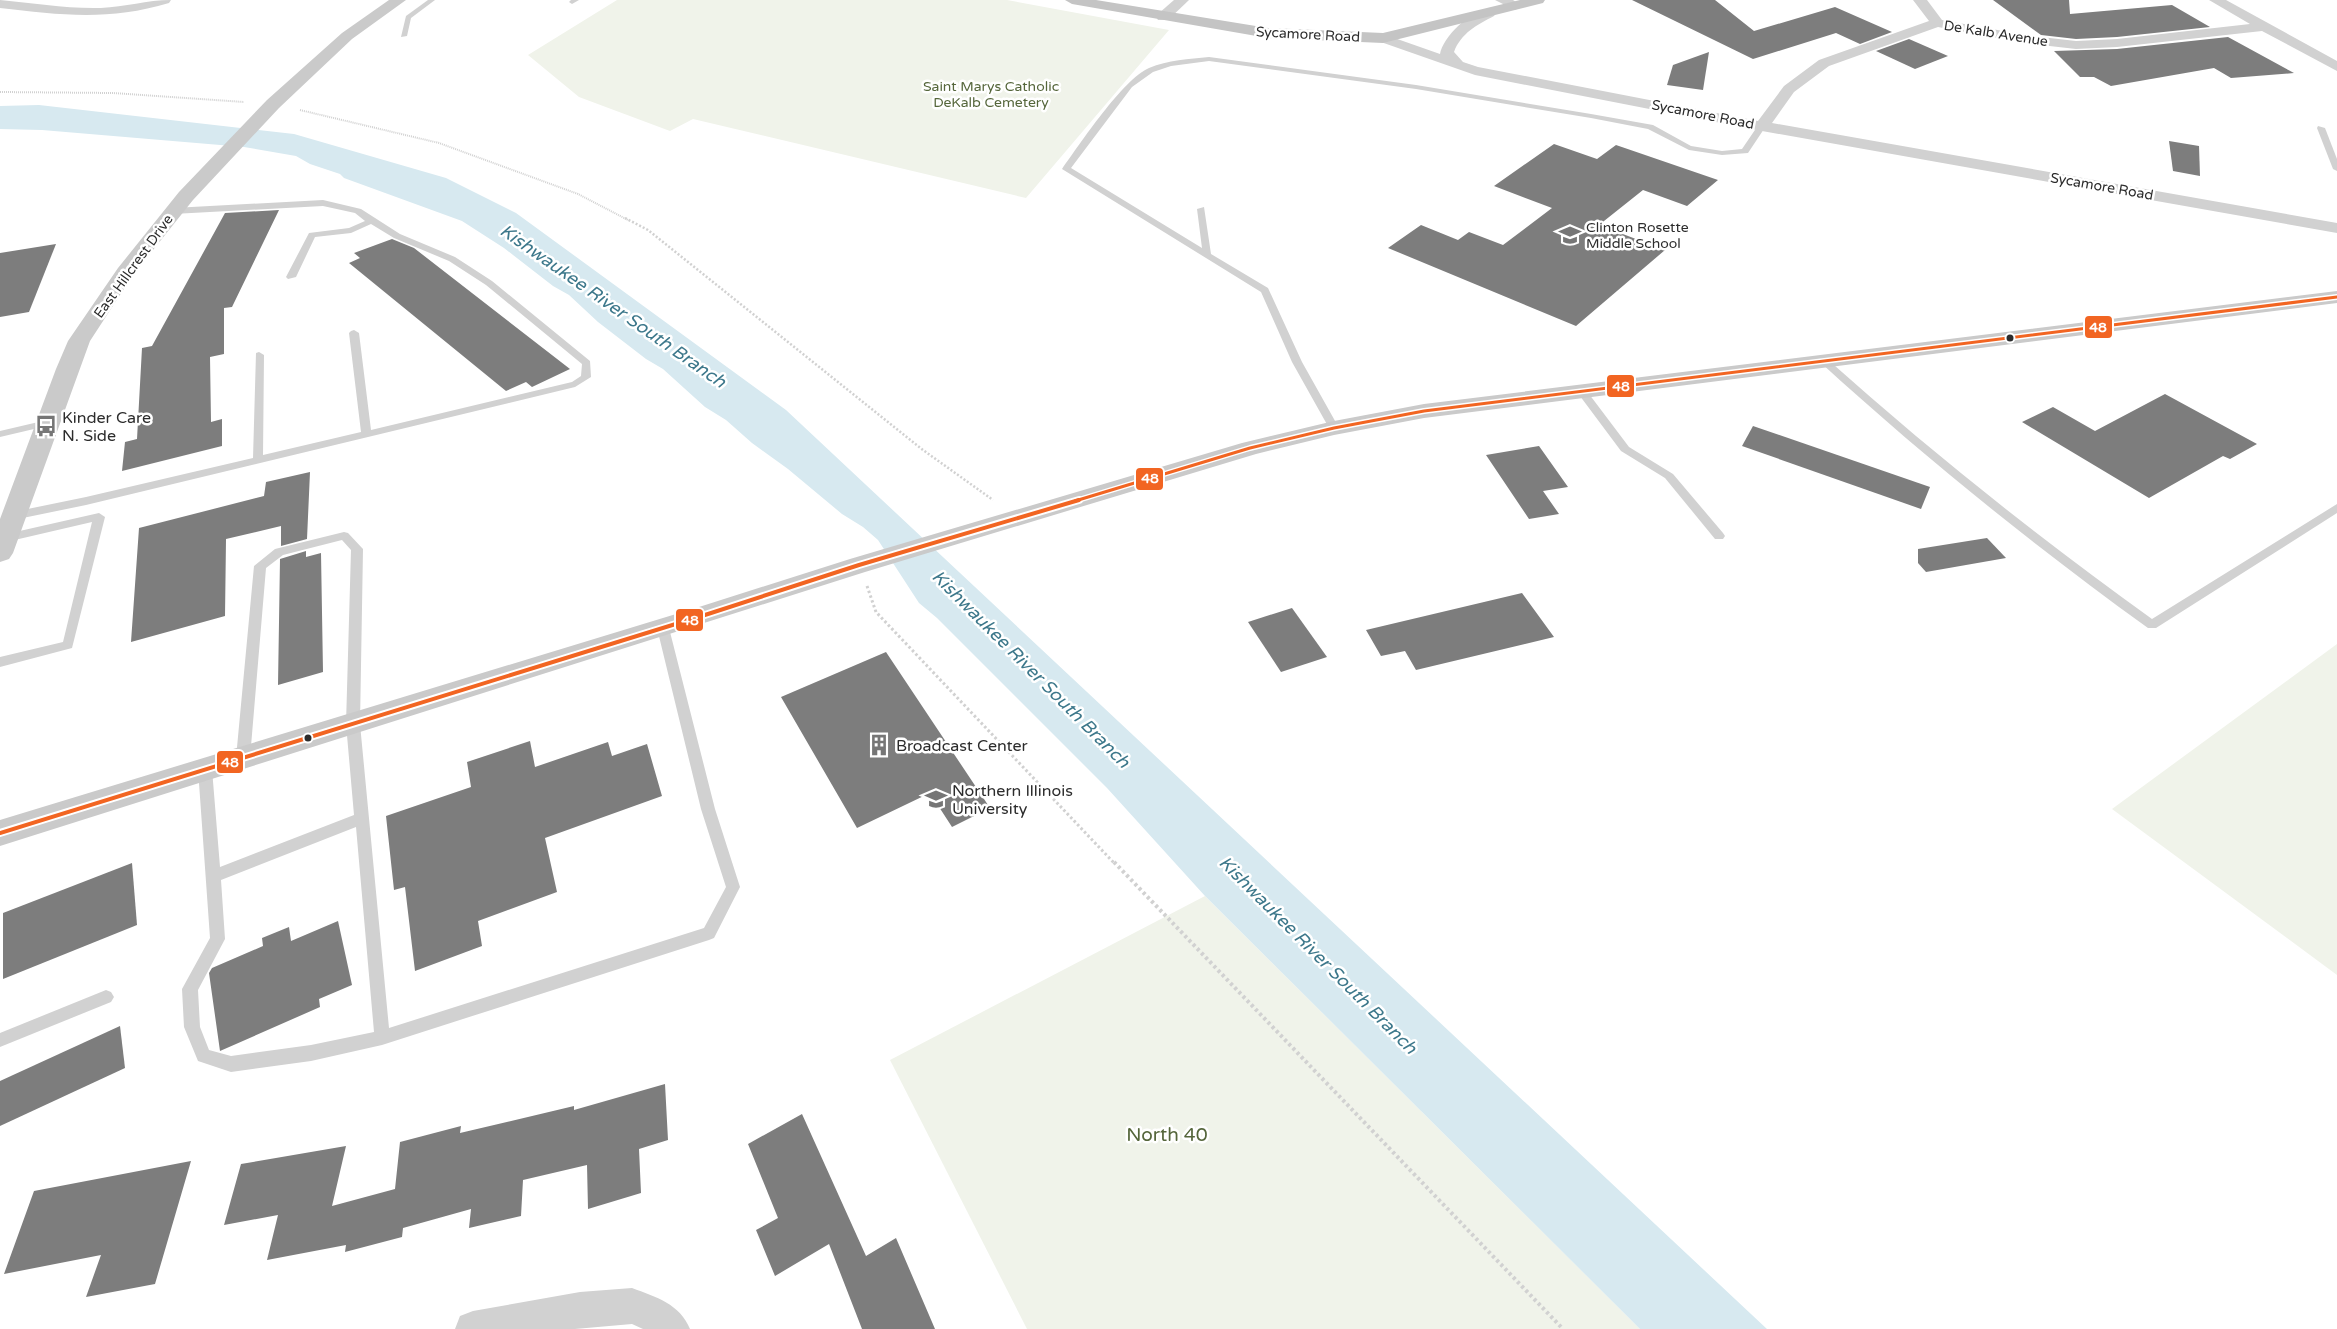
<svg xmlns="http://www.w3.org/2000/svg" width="2337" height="1329" font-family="'Varela Round',sans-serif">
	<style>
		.green { fill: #f0f3ea }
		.water { fill: #d7e9f0 }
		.building { fill: #7d7d7d }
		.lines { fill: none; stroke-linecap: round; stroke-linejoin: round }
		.path-far3 { stroke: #d1d1d1; stroke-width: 2; stroke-dasharray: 1 1; stroke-linecap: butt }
		.path-far2 { stroke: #d1d1d1; stroke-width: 2.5; stroke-dasharray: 2 2; stroke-linecap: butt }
		.path-far1 { stroke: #d1d1d1; stroke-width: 3; stroke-dasharray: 2.5 2.5; stroke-linecap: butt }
		.path { stroke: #d1d1d1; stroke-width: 4; stroke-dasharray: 3 3; stroke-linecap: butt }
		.lane { fill: #d1d1d1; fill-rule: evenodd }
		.street { fill: #d1d1d1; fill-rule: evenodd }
		.secondary { fill: #cacaca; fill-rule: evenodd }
		.primary { fill: #c4c4c4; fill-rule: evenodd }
		.bus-1-far1-casing { stroke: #fff; stroke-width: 6 }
		.bus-1-casing { stroke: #fff; stroke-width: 8 }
		.bus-1-far1 { stroke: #f26522; stroke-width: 3 }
		.bus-1 { stroke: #f26522; stroke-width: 4 }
		.bus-dot { fill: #2c2c2c; stroke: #fff; stroke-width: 2 }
		.labels { text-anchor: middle; stroke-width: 5; stroke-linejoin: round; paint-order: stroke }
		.far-street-label { font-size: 14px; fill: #2c2c2c; stroke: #fff }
		.far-park-label { font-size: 14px; fill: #55663b; stroke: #fff }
		.far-poi-label { font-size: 14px; fill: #2c2c2c; stroke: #fff; text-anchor: start }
		.poi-label { font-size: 16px; fill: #2c2c2c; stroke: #fff; text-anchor: start }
		.water-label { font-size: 18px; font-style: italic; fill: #3d788b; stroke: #fff }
		.near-park-label { font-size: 19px; fill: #55663b; stroke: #fff }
		.line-badge { stroke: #fff; stroke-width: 2 }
		.badge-label { font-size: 14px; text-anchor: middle; font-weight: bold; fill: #fff }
	</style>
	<rect width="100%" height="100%" fill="#fff"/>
	<g class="green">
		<polygon points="617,0 1007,0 1169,30 1026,198 693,119 670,131 579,97 528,55"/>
		<polygon points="2337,644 2337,975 2112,809"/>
		<polygon points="1205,896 1640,1329 1027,1329 890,1060"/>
	</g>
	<polygon class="water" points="39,105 294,134 446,178 516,213 786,410 1767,1329 1640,1329 1205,896 1107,788 937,618 919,603 878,540 863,527 842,514 788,469 752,443 726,420 705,407 663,369 646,359 598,322 569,295 553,286 504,248 462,221 344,178 340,174 310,164 296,156 244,147 42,130 0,129 0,106"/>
	<g class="building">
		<polygon points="1632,0 1715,0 1754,31 1835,7 1892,32 1860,44 1836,33 1753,59"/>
		<polygon points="1993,0 2069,0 2070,14 2172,5 2210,27 2117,37 2076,39 2041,35"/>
		<polygon points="2228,37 2294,73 2231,78 2214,68 2111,86 2094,77 2080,77 2054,51 2117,49"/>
		<polygon points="1909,39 1948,56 1915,69 1876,51"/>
		<polygon points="1709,52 1703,90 1667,85 1673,65"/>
		<polygon points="2169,141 2199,146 2200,176 2173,171"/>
		<polygon points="1554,144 1597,159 1616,145 1718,180 1687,206 1643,190 1599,225 1665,250 1576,326 1388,248 1421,225 1458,240 1469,232 1503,245 1552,208 1494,186"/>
		<polygon points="279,210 232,307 224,308 224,354 210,357 211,422 222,419 222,446 122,471 125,442 137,439 142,348 152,346 225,213"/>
		<polygon points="392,239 414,248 570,369 532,387 526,382 506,391 349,263 360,258 354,253"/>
		<polygon points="56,244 29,312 0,317 0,253"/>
		<polygon points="2165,394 2257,444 2230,459 2223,456 2149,498 2022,422 2053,407 2095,431"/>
		<polygon points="1753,426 1930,487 1921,509 1742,446"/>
		<polygon points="1539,446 1568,487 1543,491 1559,514 1529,519 1486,455"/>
		<polygon points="310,472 307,539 281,546 281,526 226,539 225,616 131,642 139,528 264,496 266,482"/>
		<polygon points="1987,538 2006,558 1926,572 1918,563 1918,549"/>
		<polygon points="306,551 306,557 321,553 323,672 278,685 280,559"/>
		<polygon points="1522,593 1554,637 1416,670 1405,651 1381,656 1366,630"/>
		<polygon points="1292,608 1327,657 1281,672 1248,622"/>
		<polygon points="886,652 990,808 952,827 930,793 857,828 781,697"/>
		<polygon points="530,741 535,767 608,742 612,756 647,744 662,796 545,838 557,892 478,921 482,946 415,971 405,887 394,890 386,816 471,787 467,762"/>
		<polygon points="132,863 137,925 3,979 3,913"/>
		<polygon points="338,921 352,985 319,999 320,1007 220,1051 209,973 212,968 263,946 262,938 289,927 291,941"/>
		<polygon points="120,1026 125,1068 0,1126 0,1081"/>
		<polygon points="665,1084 668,1140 639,1149 641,1193 588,1209 587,1165 523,1180 521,1216 469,1228 471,1209 403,1228 402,1237 345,1252 346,1245 267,1260 278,1215 224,1225 241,1164 346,1146 332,1206 395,1189 400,1142 461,1126 460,1133 574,1106 574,1110"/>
		<polygon points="802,1114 866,1256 896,1238 935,1329 862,1329 829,1244 775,1276 756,1230 778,1218 748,1144"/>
		<polygon points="191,1161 155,1284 86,1297 101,1255 4,1274 34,1191"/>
	</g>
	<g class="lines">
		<g class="path-far3">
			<polyline points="0,92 113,93 244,102"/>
			<polyline points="300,110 439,143 578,194 628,220"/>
		</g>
		<polyline class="path-far2" points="625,218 648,230 923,450 993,500"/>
		<polyline class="path-far1" points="867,586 876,612 1115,864"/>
		<polyline class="path" points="1114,862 1563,1329"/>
		<g class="lane">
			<polygon points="428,0 435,0 411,18 407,36 401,37 406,16"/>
			<polygon points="579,0 572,4 569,2 571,0"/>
			<path d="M 1209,57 L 1416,85 L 1591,114 L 1653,125 L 1691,146 L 1722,151 L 1742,149 L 1759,124 L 1766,126 L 1748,153 L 1722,155 L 1689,150 L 1648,129 L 1591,118 L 1416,89 L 1209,61 L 1171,66 L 1153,72 L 1132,87 L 1071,168 L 1202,248 L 1197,209 L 1204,207 L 1211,254 L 1268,288 L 1302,362 L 1339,428 L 1334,431 L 1329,428 L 1292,362 L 1261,292 L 1062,169 C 1080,144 1123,79 1149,68 C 1168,60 1189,59 1209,57 Z"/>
			<polygon points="2318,126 2325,128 2337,159 2337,171 2333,169 2317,128"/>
			<polygon points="323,200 361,209 400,234 455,257 492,281 590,361 591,377 575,387 86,505 13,520 9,519 7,516 13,512 86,497 253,458 256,353 259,352 264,355 263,455 361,432 349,333 351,331 354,330 359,333 371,430 572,382 581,376 582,364 486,285 449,261 394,238 371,224 351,233 315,237 296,277 288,279 286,277 309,233 349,228 365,221 355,213 323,206 173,214 169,211 173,208"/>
			<path d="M 1823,357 L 1826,358 C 1930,451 2039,538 2152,619 L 2337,504 L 2337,513 L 2156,628 L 2148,628 C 2033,545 1924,457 1820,362 L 1820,358 Z"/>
			<polygon points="1582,389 1586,390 1629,447 1673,474 1723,533 1725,536 1723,539 1715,539 1665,478 1621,451 1577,392"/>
			<polygon points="47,420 52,423 51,425 0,437 0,431"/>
			<polygon points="99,513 105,517 72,648 0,667 0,657 63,642 92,522 6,542 2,541 0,538 2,535"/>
			<path d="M 344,532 L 348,533 L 363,549 L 360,724 L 389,1028 L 704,928 L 726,887 L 701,809 L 657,628 L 659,625 L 667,625 L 669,628 L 715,809 L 740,887 L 714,938 L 709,940 L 382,1045 L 311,1061 L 231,1072 L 198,1061 L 184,1027 L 182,989 L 210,938 L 198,769 L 200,765 L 205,764 L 210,765 L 212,769 L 220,867 L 354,815 L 346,724 L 351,550 L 342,540 L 283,555 L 266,568 L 250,758 L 248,762 L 238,762 L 236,758 L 254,566 L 275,549 ZM 356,827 L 374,1032 L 311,1045 L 231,1056 L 209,1050 L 200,1027 L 198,990 L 225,939 L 221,880 Z"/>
			<polygon points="106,990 111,992 114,997 111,1002 0,1047 0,1033"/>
		</g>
		<g class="street">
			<path d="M 0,0 C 34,3 67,9 101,8 C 125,7 147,0 171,0 L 169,3 C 109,21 60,15 0,8 Z"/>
			<polygon points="1174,0 1189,0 1168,20 1158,20 1156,17 1158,14"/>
			<polygon points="1495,0 1513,0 1522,6 1515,10"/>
			<path d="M 1913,0 L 1927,0 L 1942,20 L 2031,36 L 2076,41 L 2117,39 L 2250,24 L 2209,0 L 2226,0 L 2337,61 L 2337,71 L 2262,31 L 2117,47 L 2076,49 L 2031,44 L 1938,27 L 1829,66 L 1794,92 L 1772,123 L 2337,223 L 2337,233 L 1762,131 L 1475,75 L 1378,41 L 1376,38 L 1383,34 L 1440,54 C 1443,36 1475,5 1494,10 L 1496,13 L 1494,16 C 1477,25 1461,33 1454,52 L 1463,62 L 1478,67 L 1758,121 L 1784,86 L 1819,60 L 1929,21 Z"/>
			<path d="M 632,1288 C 656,1297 680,1304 690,1329 L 643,1329 L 632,1324 L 575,1329 L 455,1329 L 460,1316 L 473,1311 L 580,1292 Z"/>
		</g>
		<g class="secondary">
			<polygon points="389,0 406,0 352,39 279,108 193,200 133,275 90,341 13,553 9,559 0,562 0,519 56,369 68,341 118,268 179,192 267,100 342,33"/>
			<polygon points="2337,291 2337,303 1424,418 1334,435 1256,454 865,572 0,846 0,820 699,607 850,559 1242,443 1334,421 1424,404"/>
		</g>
		<polygon class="primary" points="1065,0 1096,0 1268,28 1383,33 1520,0 1545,0 1543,3 1383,43 1268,38 1072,4"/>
		<g class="bus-1-far1-casing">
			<polyline id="bus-1-far1" points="1075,501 1250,448 1334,428 1424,411 2337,297"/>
		</g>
		<g class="bus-1-casing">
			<polyline id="bus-1" points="0,833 708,614 859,565 1079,500"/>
		</g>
		<use href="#bus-1-far1" class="bus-1-far1"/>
		<use href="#bus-1" class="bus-1"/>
	</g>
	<defs>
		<g id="school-bare" transform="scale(1.725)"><path d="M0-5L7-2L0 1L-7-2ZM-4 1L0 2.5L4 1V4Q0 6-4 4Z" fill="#767676" stroke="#fff" stroke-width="2.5" paint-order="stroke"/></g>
		<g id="bus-bare" transform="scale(1.725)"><path d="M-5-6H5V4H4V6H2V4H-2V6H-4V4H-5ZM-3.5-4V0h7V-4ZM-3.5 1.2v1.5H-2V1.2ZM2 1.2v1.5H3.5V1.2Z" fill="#767676" stroke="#fff" stroke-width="2.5" paint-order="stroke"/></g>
		<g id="building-bare" transform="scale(1.725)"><path d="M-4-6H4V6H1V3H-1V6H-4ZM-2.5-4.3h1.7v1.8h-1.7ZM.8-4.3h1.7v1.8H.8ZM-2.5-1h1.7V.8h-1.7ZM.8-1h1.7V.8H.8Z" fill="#767676" stroke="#fff" stroke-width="2.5" paint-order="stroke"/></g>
		<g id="university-bare" transform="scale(1.725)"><path d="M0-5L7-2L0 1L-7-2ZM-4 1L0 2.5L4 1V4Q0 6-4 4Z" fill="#767676" stroke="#fff" stroke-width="2.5" paint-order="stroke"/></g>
	</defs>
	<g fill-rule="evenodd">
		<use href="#school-bare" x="1570" y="235"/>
		<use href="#bus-bare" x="46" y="426"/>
		<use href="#building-bare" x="879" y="745"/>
		<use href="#university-bare" x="936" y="799"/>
	</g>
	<g class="bus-dot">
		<circle cx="2010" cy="338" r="4.5"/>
		<circle cx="308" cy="738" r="4.5"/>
	</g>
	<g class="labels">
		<g class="far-street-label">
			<text transform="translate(1996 33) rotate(9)" y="5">De Kalb Avenue</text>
			<text transform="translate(1308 34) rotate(3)" y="5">Sycamore Road</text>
			<text transform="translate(1703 114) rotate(11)" y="5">Sycamore Road</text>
			<text transform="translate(2102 186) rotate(10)" y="5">Sycamore Road</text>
			<text transform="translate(133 266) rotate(-54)" y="5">East Hillcrest Drive</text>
		</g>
		<g class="far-park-label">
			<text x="991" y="91">Saint Marys Catholic<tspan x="991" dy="16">DeKalb Cemetery</tspan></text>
		</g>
		<g class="far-poi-label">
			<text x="1586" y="232">Clinton Rosette<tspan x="1586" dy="16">Middle School</tspan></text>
		</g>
		<g class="poi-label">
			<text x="62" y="423">Kinder Care<tspan x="62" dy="18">N. Side</tspan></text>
			<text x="896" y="751">Broadcast Center</text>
			<text x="952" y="796">Northern Illinois<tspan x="952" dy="18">University</tspan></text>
		</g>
		<g class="water-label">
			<text transform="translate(613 306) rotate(35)" y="6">Kishwaukee River South Branch</text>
			<text transform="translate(1031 669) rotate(45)" y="6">Kishwaukee River South Branch</text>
			<text transform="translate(1318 955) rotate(45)" y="6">Kishwaukee River South Branch</text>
		</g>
		<g class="near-park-label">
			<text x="1167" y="1141">North 40</text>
		</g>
	</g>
	<g class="line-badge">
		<rect x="2084" y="315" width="29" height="24" rx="5" fill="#f26522"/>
		<rect x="1606" y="374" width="29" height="24" rx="5" fill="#f26522"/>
		<rect x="1135" y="467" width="29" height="24" rx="5" fill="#f26522"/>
		<rect x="675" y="608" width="29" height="24" rx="5" fill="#f26522"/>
		<rect x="216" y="750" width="28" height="24" rx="5" fill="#f26522"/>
	</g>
	<g class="badge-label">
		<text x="2098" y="332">48</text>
		<text x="1621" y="391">48</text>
		<text x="1150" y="483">48</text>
		<text x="690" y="625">48</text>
		<text x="230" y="767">48</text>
	</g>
</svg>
